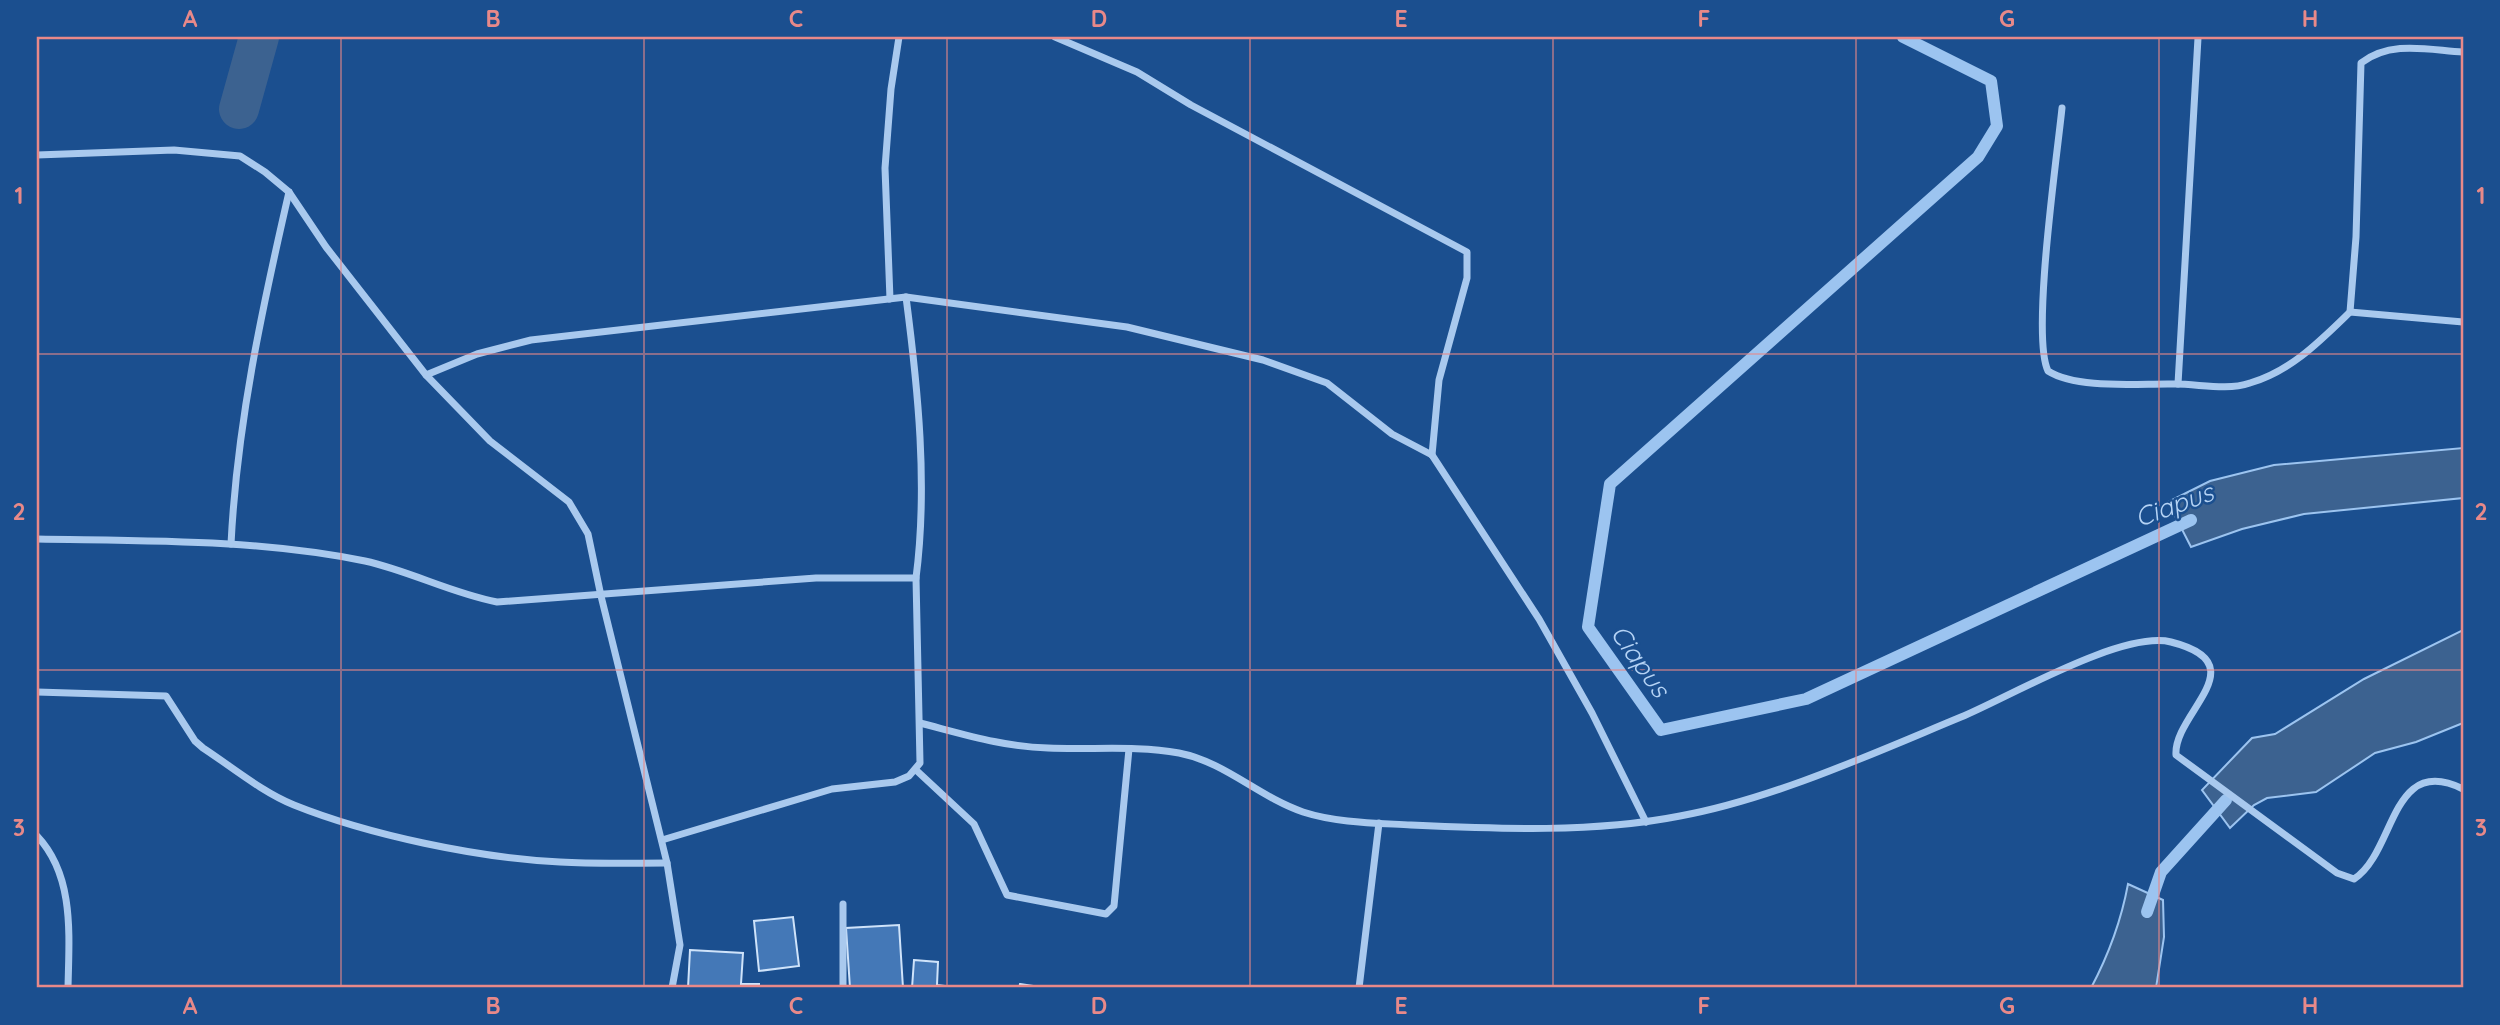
<svg xmlns="http://www.w3.org/2000/svg" width="2500" height="1025" font-family="Quicksand,sans-serif">
	<style>
		.water { fill: #3c6290; stroke: #9cc4f0; stroke-width: 2 }
		.lines { fill: none; stroke-linecap: round; stroke-linejoin: round }
		.stream { stroke: #9cc4f0; stroke-width: 12 }
		.canal { stroke: #3c6290; stroke-width: 40 }
		.building { fill: #4478b7; stroke: #cfe3fa; stroke-width: 2 }
		.minor { stroke: #a9c9ee; stroke-width: 7 }
		.grid { fill: none; stroke: #e88989; stroke-width: 2; stroke-opacity: 0.55 }
		.labels { text-anchor: middle; stroke-width: 5; stroke-linejoin: round; paint-order: stroke }
		.water-label { font-size: 26px; font-style: italic; fill: #b5d3f5; stroke: #1b4f8f }
		.neatline { fill: none; stroke: #e88989; stroke-width: 2.5 }
		.grid-label { font-size: 23px; text-anchor: middle; font-weight: bold; fill: #e88989 }
	</style>
	<rect width="100%" height="100%" fill="#1b4f8f"/>
	<g class="water">
		<polygon points="2463,448 2463,498 2304,514 2242,529 2191,547 2168,502 2210,481 2274,465"/>
		<polygon points="2463,630 2463,723 2416,742 2375,753 2316,792 2267,798 2254,805 2230,828 2202,790 2252,738 2275,734 2364,679"/>
		<path d="M 2128,884 L 2163,900 L 2164,937 L 2156,988 L 2091,988 C 2109,954 2121,922 2128,884 Z"/>
	</g>
	<g class="lines">
		<g class="stream">
			<polyline points="1903,37 1991,81 1997,126 1978,157 1610,484 1588,627 1661,730 1806,699 2191,520"/>
			<polyline points="2147,912 2161,872 2226,800"/>
		</g>
		<polyline class="canal" points="239,109 259,37"/>
	</g>
	<g class="building">
		<polygon points="793,917 799,966 759,971 754,921"/>
		<polygon points="899,925 903,988 850,988 846,928"/>
		<polygon points="690,950 743,953 741,984 759,984 759,988 688,988"/>
		<polygon points="914,960 938,962 937,985 961,988 912,988"/>
		<polygon points="1020,984 1040,987 1019,988"/>
	</g>
	<g class="lines">
		<g class="minor">
			<polyline points="1055,37 1137,72 1191,105 1467,252 1467,278 1439,380 1432,455"/>
			<path d="M 2062,108 C 2057,157 2031,336 2048,371 C 2078,390 2141,383 2175,384 C 2200,384 2226,391 2250,383 C 2291,371 2320,341 2350,312 L 2356,237 L 2361,63 C 2391,40 2428,50 2463,52"/>
			<polyline points="37,155 174,150 240,156 265,172 289,192 326,247 426,375 490,441 569,502 588,534 601,596 667,863 680,945 672,988"/>
			<polyline points="890,299 885,168 891,89 899,37"/>
			<polyline points="2350,312 2463,322"/>
			<polyline points="426,375 477,354 531,340 906,297 1127,327 1263,360 1327,383 1392,434 1432,455 1539,619 1592,713 1646,822"/>
			<polyline points="2178,384 2198,38"/>
			<path d="M 37,539 C 147,541 256,539 365,561 C 410,571 451,593 497,602 L 816,578 L 916,578"/>
			<path d="M 231,544 C 237,424 262,309 289,192"/>
			<path d="M 37,692 L 166,696 L 195,741 L 203,748 C 232,767 262,792 294,805 C 369,835 478,858 560,862 C 595,864 631,863 667,863"/>
			<path d="M 920,723 C 963,734 1004,747 1048,748 C 1091,750 1136,745 1179,753 C 1225,762 1259,797 1303,812 C 1337,823 1376,823 1411,825 C 1499,829 1594,833 1680,816 C 1773,799 1874,753 1961,717 C 2009,697 2123,630 2171,642 C 2259,664 2173,713 2176,755 L 2337,873 L 2354,879 C 2396,852 2390,753 2463,789"/>
			<polyline points="916,770 974,824 1007,895 1106,914 1114,906 1129,749"/>
			<path d="M 37,836 C 75,876 69,936 68,988"/>
			<path d="M 662,840 L 832,789 L 895,782 L 909,776 L 920,763 L 916,578 C 928,486 918,389 906,297"/>
			<polyline points="843,988 843,904"/>
			<polyline points="1359,988 1379,823"/>
		</g>
	</g>
	<path class="grid" d="M 341,37 L 341,988M 644,37 L 644,988M 947,37 L 947,988M 1250,37 L 1250,988M 1553,37 L 1553,988M 1856,37 L 1856,988M 2159,37 L 2159,988M 37,354 L 2463,354M 37,670 L 2463,670"/>
	<g class="labels">
		<g class="water-label">
			<text transform="translate(2174 505) rotate(-20)" y="9">Ciapus</text>
			<text transform="translate(1640 661) rotate(55)" y="9">Ciapus</text>
		</g>
	</g>
	<rect width="2500" height="1025" fill="none" stroke="#1b4f8f" stroke-width="77"/>
	<rect x="38" y="38" width="2424" height="948" class="neatline"/>
	<g class="grid-label">
		<text x="190" y="27">A</text>
		<text x="493" y="27">B</text>
		<text x="796" y="27">C</text>
		<text x="1099" y="27">D</text>
		<text x="1401" y="27">E</text>
		<text x="1704" y="27">F</text>
		<text x="2007" y="27">G</text>
		<text x="2310" y="27">H</text>
		<text x="19" y="204">1</text>
		<text x="2481" y="204">1</text>
		<text x="19" y="520">2</text>
		<text x="2481" y="520">2</text>
		<text x="19" y="836">3</text>
		<text x="2481" y="836">3</text>
		<text x="190" y="1014">A</text>
		<text x="493" y="1014">B</text>
		<text x="796" y="1014">C</text>
		<text x="1099" y="1014">D</text>
		<text x="1401" y="1014">E</text>
		<text x="1704" y="1014">F</text>
		<text x="2007" y="1014">G</text>
		<text x="2310" y="1014">H</text>
	</g>
</svg>
